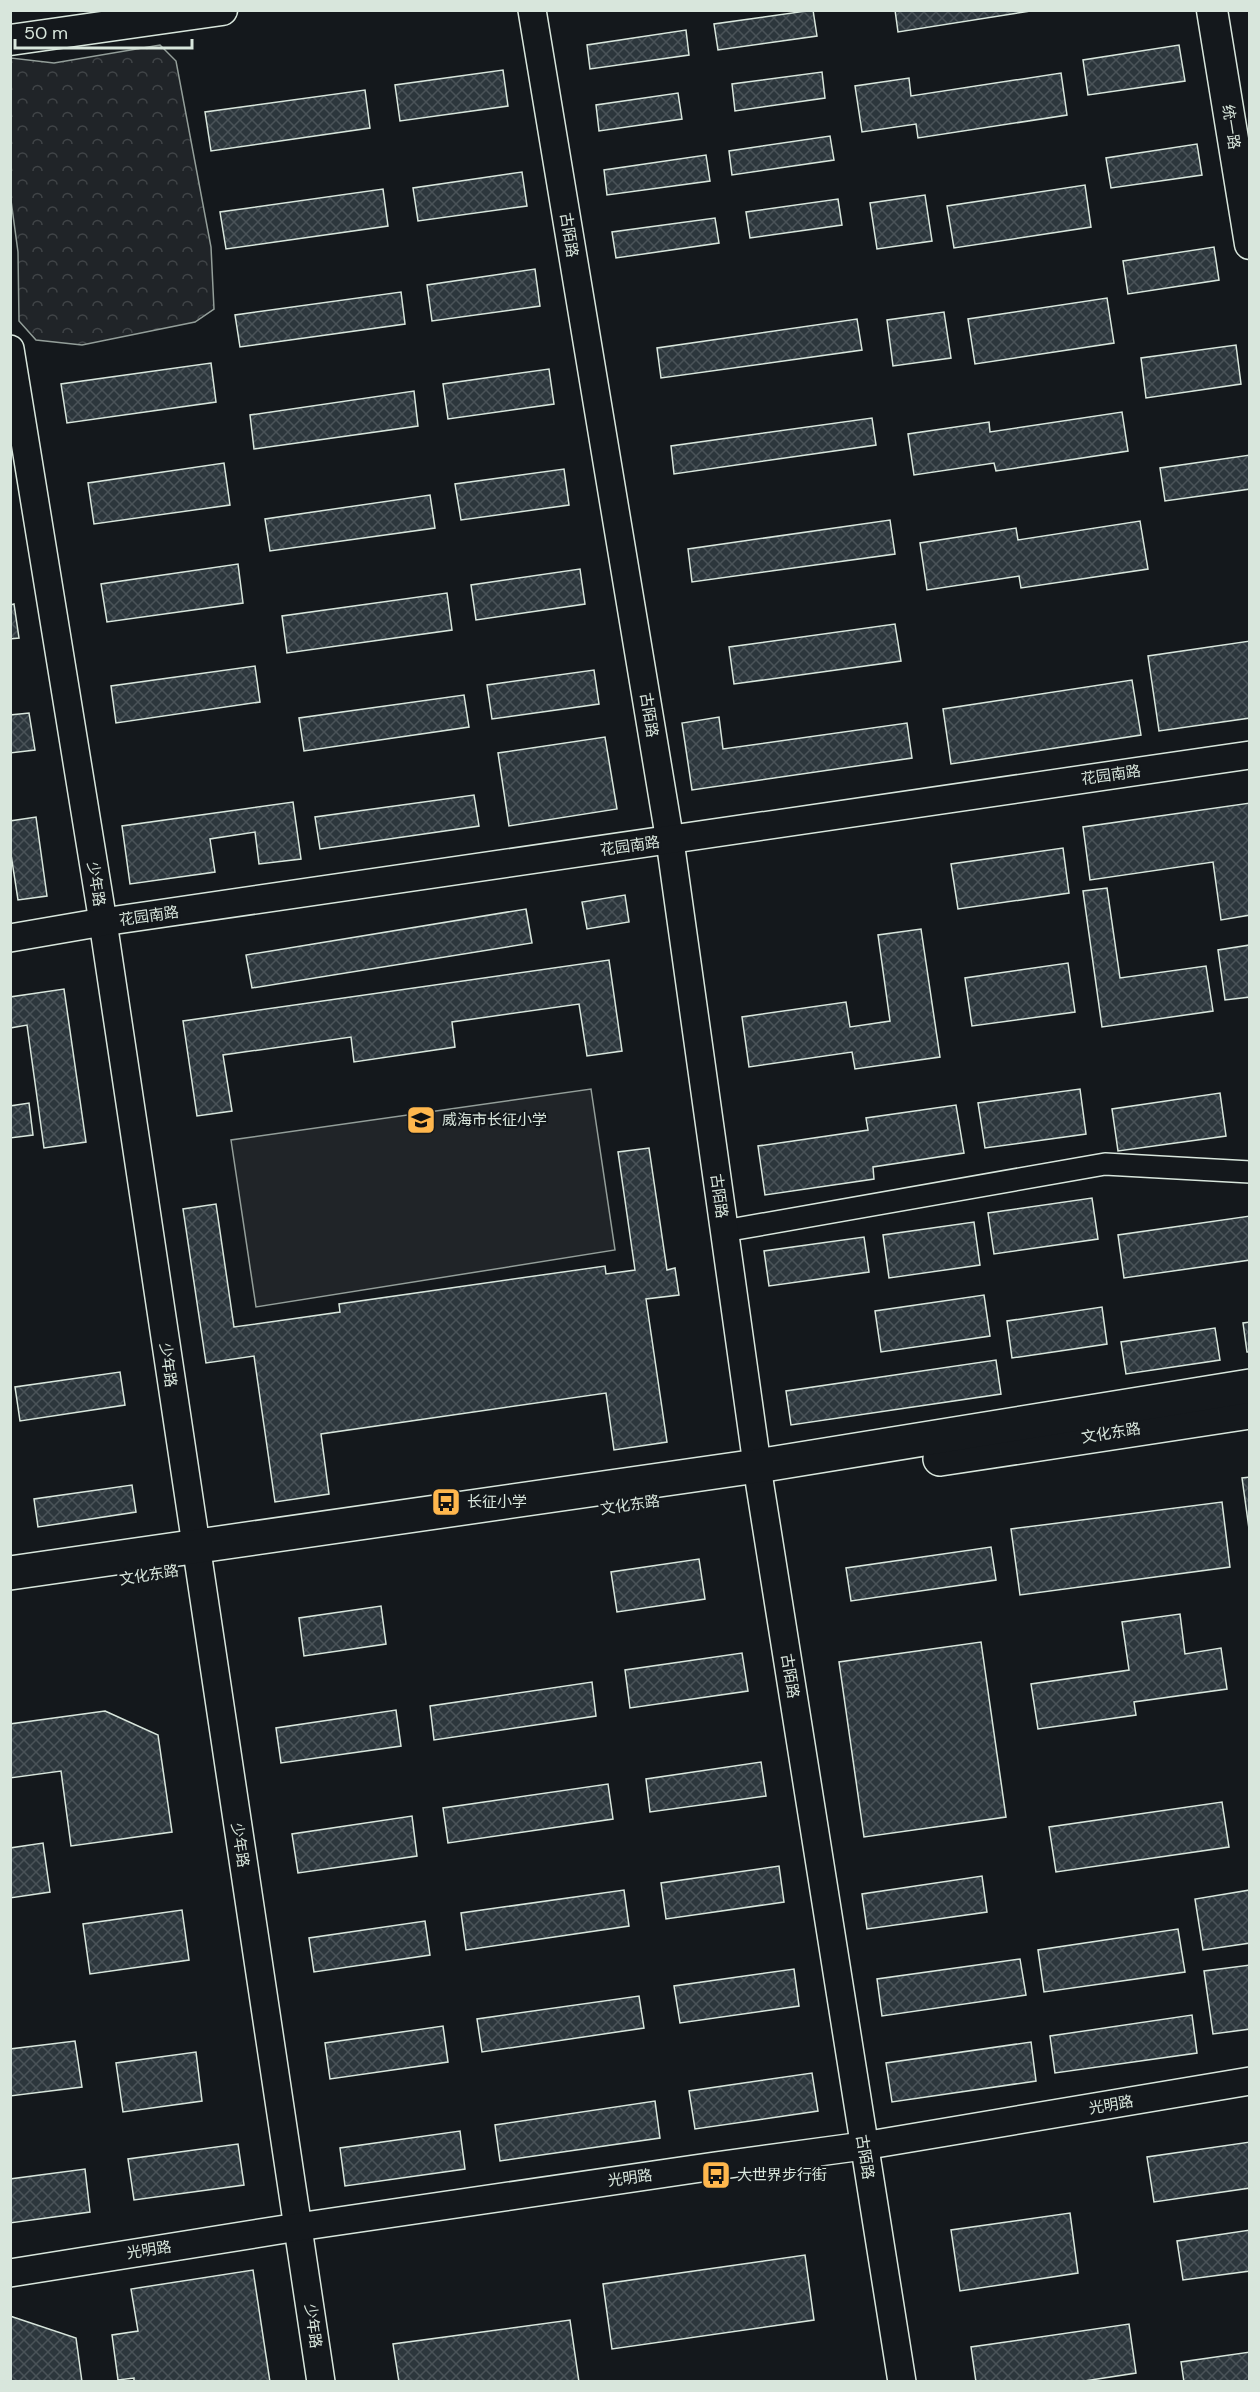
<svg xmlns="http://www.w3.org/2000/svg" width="1260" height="2392" font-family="'DM Sans','Noto Sans SC',sans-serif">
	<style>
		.forest { fill: url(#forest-crowns); stroke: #939e99; stroke-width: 1.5 }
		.pitch { fill: #202428; stroke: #939e99; stroke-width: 1.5 }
		.building { fill: url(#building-cross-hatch); stroke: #d8e6dc; stroke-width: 1.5 }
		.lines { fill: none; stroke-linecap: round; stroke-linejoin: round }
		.minor-casing { stroke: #d8e6dc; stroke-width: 24 }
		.tertiary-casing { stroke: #d8e6dc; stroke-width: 30 }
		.secondary-casing { stroke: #d8e6dc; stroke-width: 33 }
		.primary-casing { stroke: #d8e6dc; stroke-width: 36 }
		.minor { stroke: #14181c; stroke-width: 21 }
		.tertiary { stroke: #14181c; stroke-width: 27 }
		.secondary { stroke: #14181c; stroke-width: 30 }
		.primary { stroke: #14181c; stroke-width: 33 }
		.labels { text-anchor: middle; stroke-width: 4.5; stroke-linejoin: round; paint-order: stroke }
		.street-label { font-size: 15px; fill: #d8e6dc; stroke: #14181c }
		.poi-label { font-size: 15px; fill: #d8e6dc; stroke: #14181c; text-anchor: start }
	</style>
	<defs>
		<pattern id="forest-crowns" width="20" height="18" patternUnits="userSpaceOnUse" patternTransform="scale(1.5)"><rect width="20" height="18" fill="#202428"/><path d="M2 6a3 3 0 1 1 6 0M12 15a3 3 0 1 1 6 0" fill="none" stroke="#404447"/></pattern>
		<pattern id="building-cross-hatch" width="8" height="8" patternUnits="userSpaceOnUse" patternTransform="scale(1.5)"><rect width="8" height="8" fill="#2c363c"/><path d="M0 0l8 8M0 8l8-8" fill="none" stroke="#4a5358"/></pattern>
	</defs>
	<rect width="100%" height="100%" fill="#14181c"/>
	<polygon class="forest" points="160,45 176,61 211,247 214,309 195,322 82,345 36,340 19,321 18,252 10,193 11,58 54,63"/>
	<polygon class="pitch" points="591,1089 615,1250 256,1307 231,1140"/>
	<g class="building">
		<polygon points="813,10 817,36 718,50 714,24"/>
		<polygon points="895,10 1037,10 898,32"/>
		<polygon points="686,30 689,55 590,69 587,45"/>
		<polygon points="1179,45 1185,81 1088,95 1083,60"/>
		<polygon points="503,70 508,106 400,121 395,85"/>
		<polygon points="822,72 825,98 735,111 732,84"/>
		<polygon points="1061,73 1067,115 918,138 916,124 862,132 855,86 909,78 911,96"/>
		<polygon points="365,90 370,128 211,151 205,112"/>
		<polygon points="678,93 682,119 599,131 596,105"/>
		<polygon points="830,136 834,160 732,175 729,151"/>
		<polygon points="1197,144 1202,175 1111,188 1106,158"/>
		<polygon points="706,155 710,181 607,195 604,170"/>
		<polygon points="522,172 527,206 418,221 413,188"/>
		<polygon points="1085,185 1091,227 954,248 947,206"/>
		<polygon points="383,189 388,226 226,249 220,212"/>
		<polygon points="925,195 932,241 877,249 870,203"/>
		<polygon points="838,199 842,225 750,238 746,212"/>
		<polygon points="715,218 719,243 616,258 612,232"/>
		<polygon points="1214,247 1219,280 1128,294 1123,261"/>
		<polygon points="535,269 540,306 432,321 427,285"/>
		<polygon points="401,292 405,324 240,347 235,315"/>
		<polygon points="1107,298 1114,343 975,364 968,319"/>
		<polygon points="944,312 951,358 893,366 887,320"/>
		<polygon points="857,319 862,350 661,378 657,348"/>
		<polygon points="1236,345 1241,384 1146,398 1141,358"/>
		<polygon points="211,363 216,402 67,423 61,384"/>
		<polygon points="549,369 554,404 448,419 443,384"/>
		<polygon points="414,391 418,426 254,449 250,415"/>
		<polygon points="1122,412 1128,451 996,471 994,463 914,475 908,434 989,422 990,432"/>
		<polygon points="872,418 876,445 674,474 671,446"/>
		<polygon points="1250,455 1250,489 1165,501 1160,468"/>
		<polygon points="224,463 230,505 94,524 88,483"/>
		<polygon points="564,469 569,505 461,520 455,484"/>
		<polygon points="430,495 435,528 270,551 265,519"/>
		<polygon points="890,520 895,554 692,582 688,549"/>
		<polygon points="1140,521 1148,569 1021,588 1019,576 927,590 920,543 1016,528 1018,540"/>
		<polygon points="238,564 243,603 107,622 101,584"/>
		<polygon points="580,569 585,604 476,620 471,585"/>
		<polygon points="447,593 452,630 287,653 282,616"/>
		<polygon points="14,604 19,638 10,639 10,605"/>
		<polygon points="895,624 901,661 734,684 729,647"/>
		<polygon points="1250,641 1250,718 1159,731 1148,656"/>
		<polygon points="255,666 260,702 116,723 111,686"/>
		<polygon points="594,670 599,704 492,719 487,685"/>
		<polygon points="1132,680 1141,735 951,764 943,709"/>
		<polygon points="464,695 469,727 304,751 299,718"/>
		<polygon points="29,713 35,750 10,753 10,715"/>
		<polygon points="719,717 723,749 907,723 912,758 692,790 682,723"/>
		<polygon points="605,737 617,809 509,826 498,753"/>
		<polygon points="474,795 479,826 320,849 315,817"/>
		<polygon points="293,802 301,859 259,864 255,832 210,839 215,872 130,884 122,826"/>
		<polygon points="1250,803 1250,915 1221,920 1213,862 1090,880 1083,827"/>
		<polygon points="36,817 47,896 18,900 10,848 10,821"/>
		<polygon points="1063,848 1069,893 958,909 951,864"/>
		<polygon points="1107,888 1120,978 1206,966 1213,1011 1102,1027 1083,891"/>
		<polygon points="625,895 629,922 587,929 582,902"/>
		<polygon points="526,909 532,943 252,988 246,955"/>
		<polygon points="921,929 940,1057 855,1069 852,1052 749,1067 742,1017 846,1002 850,1027 890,1021 878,935"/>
		<polygon points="1250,945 1250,997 1225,1000 1218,950"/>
		<polygon points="609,960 622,1051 587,1056 579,1004 452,1022 455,1047 354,1062 351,1037 223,1055 232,1111 197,1116 183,1021"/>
		<polygon points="1068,963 1075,1012 972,1026 965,978"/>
		<polygon points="64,989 86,1142 44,1148 27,1025 10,1028 10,997"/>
		<polygon points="1080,1089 1086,1134 985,1148 978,1103"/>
		<polygon points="1220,1093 1226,1136 1118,1151 1112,1109"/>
		<polygon points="29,1103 33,1135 10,1138 10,1106"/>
		<polygon points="956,1105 964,1153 873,1167 874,1179 765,1195 758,1146 868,1130 866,1118"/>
		<polygon points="649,1148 667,1270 675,1268 679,1295 646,1299 667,1442 614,1450 606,1393 321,1434 329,1494 275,1502 254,1356 206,1363 183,1209 216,1204 234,1327 340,1312 339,1304 605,1266 606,1274 635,1270 618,1152"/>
		<polygon points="1092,1198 1098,1239 994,1254 988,1213"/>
		<polygon points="1250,1216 1250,1260 1124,1278 1118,1235"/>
		<polygon points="974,1222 980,1265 889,1278 883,1235"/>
		<polygon points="864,1237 869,1272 769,1286 764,1251"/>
		<polygon points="984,1295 990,1336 881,1352 875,1311"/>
		<polygon points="1102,1307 1107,1344 1012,1358 1007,1321"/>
		<polygon points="1250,1322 1250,1352 1247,1352 1243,1323"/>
		<polygon points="1215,1328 1220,1360 1126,1374 1121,1342"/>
		<polygon points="996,1360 1001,1394 791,1425 786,1391"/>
		<polygon points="120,1372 125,1405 20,1421 15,1387"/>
		<polygon points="1250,1477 1250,1536 1242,1478"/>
		<polygon points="132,1485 136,1512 38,1527 34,1499"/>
		<polygon points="1222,1502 1230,1567 1020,1595 1011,1529"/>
		<polygon points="991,1547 996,1580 851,1601 846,1568"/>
		<polygon points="699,1559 705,1599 617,1612 611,1572"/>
		<polygon points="381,1606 386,1644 304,1656 299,1618"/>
		<polygon points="1180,1614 1185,1654 1221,1648 1227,1689 1134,1702 1136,1715 1038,1729 1031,1684 1129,1670 1122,1622"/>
		<polygon points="981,1642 1006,1817 864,1837 839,1662"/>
		<polygon points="742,1653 748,1691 630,1708 625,1670"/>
		<polygon points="592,1682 596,1716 434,1740 430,1706"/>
		<polygon points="396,1710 401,1746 281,1763 276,1728"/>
		<polygon points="105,1711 158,1735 172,1832 71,1846 61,1771 10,1778 10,1724"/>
		<polygon points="761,1762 766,1796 650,1812 646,1779"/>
		<polygon points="608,1784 613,1819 448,1843 443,1808"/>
		<polygon points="1222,1802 1229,1847 1056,1872 1049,1827"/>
		<polygon points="412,1816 417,1856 298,1873 292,1834"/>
		<polygon points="43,1843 50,1892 10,1898 10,1848"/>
		<polygon points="779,1866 784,1902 666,1919 661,1883"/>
		<polygon points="982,1876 987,1912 867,1929 862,1894"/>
		<polygon points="624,1890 629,1926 466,1950 461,1913"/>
		<polygon points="1250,1890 1250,1943 1203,1950 1195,1899"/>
		<polygon points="182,1910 189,1960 90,1974 83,1924"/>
		<polygon points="425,1921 430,1955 314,1972 309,1938"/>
		<polygon points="1178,1929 1185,1972 1044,1992 1038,1950"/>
		<polygon points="1020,1959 1026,1995 882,2016 877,1979"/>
		<polygon points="1250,1965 1250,2029 1213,2034 1204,1971"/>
		<polygon points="794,1969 799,2006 680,2023 674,1986"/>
		<polygon points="639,1996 644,2028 482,2052 477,2019"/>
		<polygon points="1192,2015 1197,2053 1055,2073 1050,2036"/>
		<polygon points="443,2026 448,2062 330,2079 325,2043"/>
		<polygon points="75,2041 82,2087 10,2096 10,2049"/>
		<polygon points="1031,2042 1036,2081 892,2102 886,2063"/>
		<polygon points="196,2052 202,2101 123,2112 116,2063"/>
		<polygon points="812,2073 818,2111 695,2129 689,2091"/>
		<polygon points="655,2101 660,2138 500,2161 495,2125"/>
		<polygon points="460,2131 465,2169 345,2186 340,2148"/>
		<polygon points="1250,2142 1250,2188 1154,2202 1147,2157"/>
		<polygon points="238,2144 244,2185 134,2200 128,2159"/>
		<polygon points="85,2169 90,2212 10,2223 10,2179"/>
		<polygon points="1070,2213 1078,2273 960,2291 951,2230"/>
		<polygon points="1250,2230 1250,2271 1183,2280 1177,2241"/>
		<polygon points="805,2255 814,2320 612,2349 603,2284"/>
		<polygon points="253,2270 270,2382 134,2382 134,2378 118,2380 112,2335 138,2331 131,2289"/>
		<polygon points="10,2316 76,2338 82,2382 10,2382"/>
		<polygon points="570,2320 579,2382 399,2382 393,2344"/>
		<polygon points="1129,2324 1136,2373 1078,2382 976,2382 971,2347"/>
		<polygon points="1250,2352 1250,2382 1184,2382 1181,2362"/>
	</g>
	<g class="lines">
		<g class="minor-casing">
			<polyline id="minor" points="724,1231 1105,1164 1250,1172"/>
		</g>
		<g class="tertiary-casing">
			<g id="tertiary">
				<polyline points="532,10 670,841 760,1486 902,2382"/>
				<polyline points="10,349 103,922 321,2382"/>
				<polyline points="10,938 103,922 1250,755"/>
				<polyline points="10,2273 298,2227 715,2166 863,2146 1250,2081"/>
			</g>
		</g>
		<g class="secondary-casing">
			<g id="secondary">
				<polyline points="1212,10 1250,244"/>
				<polyline points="10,40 222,10"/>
			</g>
		</g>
		<g class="primary-casing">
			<g id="primary">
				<polyline points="940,1459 1250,1412"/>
				<polyline points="10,1573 757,1466 1250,1386"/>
			</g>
		</g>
		<use href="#minor" class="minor"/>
		<use href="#tertiary" class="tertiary"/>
		<use href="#secondary" class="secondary"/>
		<use href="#primary" class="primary"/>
	</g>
	<defs>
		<g id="school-square" transform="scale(1.5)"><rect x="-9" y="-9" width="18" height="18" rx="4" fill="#ffb74d" stroke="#14181c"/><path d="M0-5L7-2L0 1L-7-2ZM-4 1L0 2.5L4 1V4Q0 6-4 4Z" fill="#111"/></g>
		<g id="bus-square" transform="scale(1.5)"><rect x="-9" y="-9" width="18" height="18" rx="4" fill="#ffb74d" stroke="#14181c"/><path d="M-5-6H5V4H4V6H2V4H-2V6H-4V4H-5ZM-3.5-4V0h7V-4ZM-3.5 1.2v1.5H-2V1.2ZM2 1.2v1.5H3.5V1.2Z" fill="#111"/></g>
	</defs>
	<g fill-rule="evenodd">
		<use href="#school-square" x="421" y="1120"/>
		<use href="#bus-square" x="446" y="1502"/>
		<use href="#bus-square" x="716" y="2175"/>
	</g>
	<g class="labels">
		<g class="street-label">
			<text transform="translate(1231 127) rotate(81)" y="5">统一路</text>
			<text transform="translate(569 235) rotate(81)" y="5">古陌路</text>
			<text transform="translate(649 715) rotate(81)" y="5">古陌路</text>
			<text transform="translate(1111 775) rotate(-8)" y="5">花园南路</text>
			<text transform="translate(630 846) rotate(-8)" y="5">花园南路</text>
			<text transform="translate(96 884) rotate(81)" y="5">少年路</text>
			<text transform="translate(149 916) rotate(-8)" y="5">花园南路</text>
			<text transform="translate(719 1196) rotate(82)" y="5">古陌路</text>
			<text transform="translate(168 1365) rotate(82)" y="5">少年路</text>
			<text transform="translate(1111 1433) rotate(-9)" y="5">文化东路</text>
			<text transform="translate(630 1505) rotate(-8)" y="5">文化东路</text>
			<text transform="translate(149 1575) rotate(-9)" y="5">文化东路</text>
			<text transform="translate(790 1676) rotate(81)" y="5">古陌路</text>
			<text transform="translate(240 1845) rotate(81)" y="5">少年路</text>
			<text transform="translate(1111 2105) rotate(-10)" y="5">光明路</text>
			<text transform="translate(865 2157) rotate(81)" y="5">古陌路</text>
			<text transform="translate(630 2178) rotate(-8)" y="5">光明路</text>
			<text transform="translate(149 2250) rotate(-9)" y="5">光明路</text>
			<text transform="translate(313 2326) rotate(82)" y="5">少年路</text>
		</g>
		<g class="poi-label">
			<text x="442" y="1125">威海市长征小学</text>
			<text x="467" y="1507">长征小学</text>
			<text x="737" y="2180">大世界步行街</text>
		</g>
	</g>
	<rect width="1260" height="2392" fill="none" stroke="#d8e6dc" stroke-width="24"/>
	<path d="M15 39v9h177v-9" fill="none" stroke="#d8e6dc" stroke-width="3"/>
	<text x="24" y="39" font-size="18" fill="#d8e6dc" stroke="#14181c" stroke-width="4.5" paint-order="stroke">50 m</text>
</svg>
